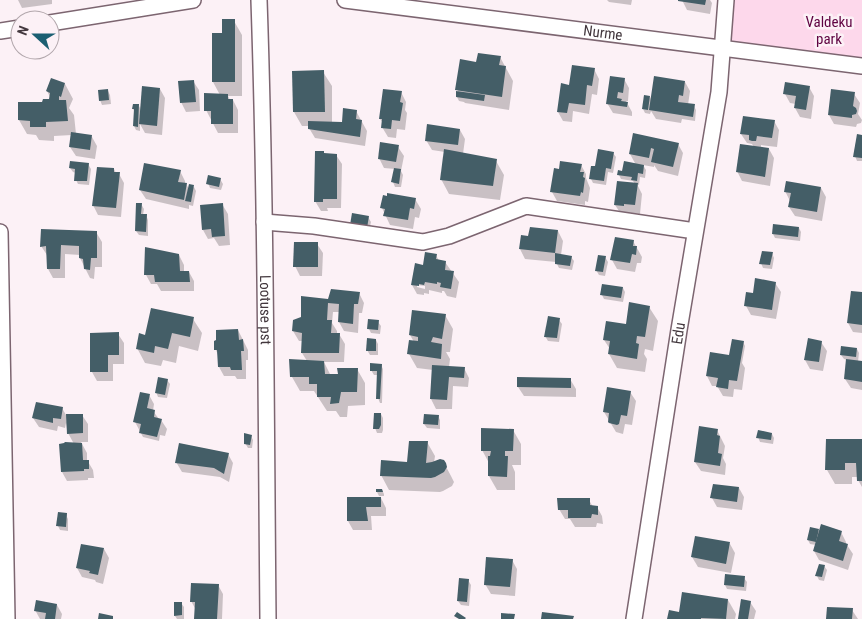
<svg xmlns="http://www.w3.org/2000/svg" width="862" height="619" font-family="'Roboto Condensed',sans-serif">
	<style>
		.green { fill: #fdd8eb }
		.shadow { fill: #0003; fill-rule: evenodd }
		.building { fill: #445e67 }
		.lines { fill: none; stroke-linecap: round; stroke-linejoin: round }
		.street-casing { stroke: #7c6570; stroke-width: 18 }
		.street { stroke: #fff; stroke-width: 15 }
		.labels { text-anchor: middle; stroke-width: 5; stroke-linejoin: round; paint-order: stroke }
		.park-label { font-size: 15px; fill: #5f0341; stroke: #fcf1f6 }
		.street-label { font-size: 15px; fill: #43383e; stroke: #fcf1f6 }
	</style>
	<rect width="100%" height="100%" fill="#fcf1f6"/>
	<polygon class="green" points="726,0 862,0 862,66 722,47"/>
	<g class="shadow">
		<polygon points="18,0 52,0 52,4 22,8"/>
		<polygon points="607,0 632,0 631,5 609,2"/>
		<polygon points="682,0 710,0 712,3 710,14 687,10"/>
		<polygon points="234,21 242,35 242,96 228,96 230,100 233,100 238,110 238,133 218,133 206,110 220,95 213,82"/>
		<polygon points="500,57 513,81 509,110 465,103 464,102 459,101 457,97 458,91 457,89 477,63"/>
		<polygon points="594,69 599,79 597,95 592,94 589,114 573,111 572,122 563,121 558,112 570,86"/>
		<polygon points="293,72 323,72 332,86 332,123 343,123 356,111 367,131 365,146 315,138 309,128 309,126 302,126 294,112"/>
		<polygon points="624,79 629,88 628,101 626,101 632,112 632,116 613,113 607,103"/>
		<polygon points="193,81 199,90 200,111 186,112 181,102"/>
		<polygon points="685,82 690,91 688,105 694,106 696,110 695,121 682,119 681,123 656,119 651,111 650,114 645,113 643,109 650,97 652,101"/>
		<polygon points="65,84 73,99 69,108 74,115 76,134 92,137 97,146 95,159 76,156 70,147 72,135 54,136 54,141 39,140 36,135 27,134 19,120 50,100 50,97 47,91"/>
		<polygon points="809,87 814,96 811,119 800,117 795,108 796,104 790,103 785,94"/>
		<polygon points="160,89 165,98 162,135 145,133 140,124 140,131 136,130 134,126 135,112 133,109 139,106 141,110"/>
		<polygon points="108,91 110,95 111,104 102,105 100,100"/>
		<polygon points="401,92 406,102 405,110 407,113 405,130 397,129 396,138 388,137 382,127 383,123 380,119"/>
		<polygon points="854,94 860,103 858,114 862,120 861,123 857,124 856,127 834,124 829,115"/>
		<polygon points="774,121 779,130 777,147 761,145 761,148 769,149 774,158 770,186 742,181 737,171 754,147 752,144 747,143 741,134"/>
		<polygon points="460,130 465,139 463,154 496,161 504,175 500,200 449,194 441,179 445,152 432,150 426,140"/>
		<polygon points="634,134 678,144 683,153 678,176 658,171 654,165 654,167 643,165 646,170 645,178 640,177 639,185 637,184 642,194 640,214 629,213 629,215 621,214 615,205 635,184 633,181 621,179 619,175 636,165 630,154"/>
		<polygon points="862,136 862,161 857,161 855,156"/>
		<polygon points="398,147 404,156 401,171 403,175 401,187 395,187 393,182 395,169 384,168 379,158"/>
		<polygon points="613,153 616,157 613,173 608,172 606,185 593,183 591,179"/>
		<polygon points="336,155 342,164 341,208 327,208 328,211 321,211 315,201"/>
		<polygon points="88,164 91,169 89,185 78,184 76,180 76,173 73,172 70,168"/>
		<polygon points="581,165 586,174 586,178 590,188 588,202 585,201 585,205 557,201 552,192 560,170"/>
		<polygon points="114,169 116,173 119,174 124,183 121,217 98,215 93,205"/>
		<polygon points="180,171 185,181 185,184 186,184 189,189 194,187 196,191 193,206 189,205 189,209 146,199 140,190"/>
		<polygon points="220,179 223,184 221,190 210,188 208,183"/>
		<polygon points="821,188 826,197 822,221 795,216 789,207 790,201 785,191"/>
		<polygon points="415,199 421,209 419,218 415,217 413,229 390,225 382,208"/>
		<polygon points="141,204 144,209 143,215 146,215 148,220 148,236 139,235 136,231"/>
		<polygon points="222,204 228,214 230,245 219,246 214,238 208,239 203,230"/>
		<polygon points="368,217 371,222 369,231 354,229"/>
		<polygon points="799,228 801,232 800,241 775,238 773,234"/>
		<polygon points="558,231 563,241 561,255 571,257 574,261 572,270 559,268 556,262 525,259 520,249 522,237 529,238"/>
		<polygon points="96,232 102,242 102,267 95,267 94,279 90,278 80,258 80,255 65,254 65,278 53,278 48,269 47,255 41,246"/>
		<polygon points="633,241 642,257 641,263 637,263 635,272 617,269 612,260"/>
		<polygon points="317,244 323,253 322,276 300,276 295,266"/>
		<polygon points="146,248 179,255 184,265 184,272 189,272 194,281 194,291 161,291 157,284 151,284 146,275"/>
		<polygon points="772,253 774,258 772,269 763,268 761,263"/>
		<path d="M 436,255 L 439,261 L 445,262 L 459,282 L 456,298 L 447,296 L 444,291 L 442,291 L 442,293 L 429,290 L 429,294 L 424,293 L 424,295 L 417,294 L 412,285 ZM 417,285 L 425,286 L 425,289 L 417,287 Z"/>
		<polygon points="605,257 608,262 605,276 599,275 596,270"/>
		<polygon points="775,283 781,292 776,319 751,315 746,306 754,294"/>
		<polygon points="623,288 625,292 623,302 604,299 602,295"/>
		<polygon points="359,293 364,303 362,313 359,313 358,333 344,331 339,322 340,312 333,312 332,323 337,331 337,334 339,334 345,344 344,362 324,362 331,376 340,375 357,369 365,383 365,405 348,406 347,417 340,417 336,411 327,411 314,391 300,391 292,377 291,360 307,361 302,353 303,341 299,341 293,331 303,318 329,300"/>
		<polygon points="862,293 862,333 853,332 848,323"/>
		<polygon points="649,307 658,321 653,351 645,349 644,354 647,359 645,372 617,368 609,354 610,349 604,340 627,326"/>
		<polygon points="445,315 453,329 450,352 446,352 450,359 449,367 464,368 469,378 468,387 453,386 452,409 436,409 431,399 433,370 417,368 409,354 414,342 410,335"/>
		<polygon points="193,319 202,333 198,351 179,346 176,363 163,360 161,366 145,363 137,348 146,336"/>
		<polygon points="559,320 562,324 559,342 548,341 545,336"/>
		<polygon points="378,322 381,326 380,334 371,333 369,329"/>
		<polygon points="238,330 248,350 248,360 246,360 246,379 237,379 235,376 224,376 219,367 218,355 216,350 215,342"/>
		<polygon points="118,334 124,343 124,364 113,364 113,381 97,381 92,372"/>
		<polygon points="376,340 378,344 378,355 370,355 367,350"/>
		<polygon points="743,342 745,346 742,363 745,368 742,390 734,389 733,397 723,396 717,386 712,386 707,376 711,354 730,357"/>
		<polygon points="821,342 827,351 823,371 810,369 805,360"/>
		<polygon points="857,349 859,353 858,362 862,362 862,390 851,388 845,379 848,360 844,359 841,355"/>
		<polygon points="381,365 383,369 382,403 380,403 378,398 378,375 374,375 371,370"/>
		<polygon points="518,379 570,379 576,389 576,397 524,396 518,387"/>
		<polygon points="167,380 170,384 167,398 158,397 156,392"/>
		<polygon points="630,392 636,401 632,425 625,424 623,434 616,432 604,412"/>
		<polygon points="149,395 154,404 153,411 159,419 161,420 167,429 165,436 160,435 159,441 143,437 135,422"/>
		<polygon points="62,408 66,415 82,415 88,424 88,442 81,442 87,453 87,460 93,470 94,478 88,478 88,480 67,481 62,472 74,444 68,433 66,423 65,428 58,426 57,431 39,427 33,418"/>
		<polygon points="381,414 383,418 383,430 382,433 377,433 375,428"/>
		<polygon points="425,415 438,416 440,420 440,429 427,428 424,424"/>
		<polygon points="513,430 521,444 521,465 512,465 515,472 515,490 497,490 489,476 489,463 482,450"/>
		<polygon points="717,430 725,446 723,458 726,464 725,475 701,471 695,462"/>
		<polygon points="772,434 774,438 773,444 760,442 758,437"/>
		<polygon points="251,436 253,440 252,448 248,448 245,443"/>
		<polygon points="862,441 862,487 858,480 858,477 852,477 852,484 835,484 827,470"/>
		<polygon points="427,442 435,456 434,463 443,461 451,476 454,482 452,486 443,491 440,492 389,490 381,475 408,463"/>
		<polygon points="228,454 233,463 229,482 220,477 182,472 176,462"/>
		<polygon points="739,488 744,497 742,510 717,507 712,498"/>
		<polygon points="382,490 384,494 384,496 379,496 377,492"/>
		<polygon points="381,498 386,508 386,516 371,516 372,530 353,530 348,521 348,499"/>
		<polygon points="589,500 593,507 597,507 602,516 603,524 597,523 596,527 575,527 570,519 565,519 559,509"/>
		<polygon points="66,515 68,519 68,531 60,530 58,526"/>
		<polygon points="818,530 820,533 841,532 846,542 846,544 847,545 853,554 848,570 819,560 814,551 816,545 810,544 808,540"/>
		<polygon points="696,537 730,544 735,553 731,573 698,567 692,557"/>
		<polygon points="104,549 109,558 103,584 96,582 95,580 82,577 77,568"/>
		<polygon points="512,560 517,569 515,596 491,594 485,584"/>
		<polygon points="824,566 827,570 824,581 819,580 817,576"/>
		<polygon points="744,578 747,582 746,591 727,589 725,585"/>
		<polygon points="468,580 471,585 469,606 461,605 458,601"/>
		<polygon points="218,585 223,594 222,619 196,619 196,610 191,601"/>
		<polygon points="728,600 736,614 735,619 669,619 680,613"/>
		<polygon points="750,602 756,611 754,619 739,619"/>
		<polygon points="181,603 184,607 184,619 177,619 175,616"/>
		<polygon points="57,605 62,614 61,619 40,619 35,610"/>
		<polygon points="852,610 858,619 827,619"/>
	</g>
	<g class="building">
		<polygon points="678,0 706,0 705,5 678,1"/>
		<polygon points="222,19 235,19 235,82 212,82 212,33 222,33"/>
		<polygon points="478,53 501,56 499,65 506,66 502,97 455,90 460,59 476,62"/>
		<polygon points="572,65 595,68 592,86 587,85 585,105 569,103 567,113 557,112 561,83 569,85"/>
		<polygon points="324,70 325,112 293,112 292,71"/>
		<polygon points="610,76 625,78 623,93 618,92 617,98 622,99 621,101 628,102 627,107 606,104"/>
		<polygon points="654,76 685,81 683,96 679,95 678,102 695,104 693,117 649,110"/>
		<polygon points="51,78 65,83 61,97 59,96 59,100 66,100 68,121 46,122 46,127 30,127 30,121 18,120 18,102 42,102 43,99 49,99 50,93 46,91"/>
		<polygon points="194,80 196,102 180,103 178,81"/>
		<polygon points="785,82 810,86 806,110 794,108 796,96 783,94"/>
		<polygon points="142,86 160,88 157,126 139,124"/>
		<polygon points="108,89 109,100 99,101 98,90"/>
		<polygon points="383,89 402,91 400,102 403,103 400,121 392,120 391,129 381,128 382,119 379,119"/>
		<polygon points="831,89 855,92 853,106 856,108 857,111 856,114 852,115 852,118 828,115"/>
		<polygon points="456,91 485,95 484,101 456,97"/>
		<polygon points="204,93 228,94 228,99 233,99 233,124 211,124 211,111 204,111"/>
		<polygon points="644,95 650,96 648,110 642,109"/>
		<polygon points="133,104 139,104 138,127 133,126 134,109 132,109"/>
		<polygon points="343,108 357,110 356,119 362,120 360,137 308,129 308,121 342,122"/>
		<polygon points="743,116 775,120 772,138 757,136 756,141 752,141 749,140 749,135 740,134"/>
		<polygon points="427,124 460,129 458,145 425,141"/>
		<polygon points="71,132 92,135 90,150 69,147"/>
		<polygon points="633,133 679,143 673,167 651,162 654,149 651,148 649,158 629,154"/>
		<polygon points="857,134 862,135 862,158 853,157"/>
		<polygon points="380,142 399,145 396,162 378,159"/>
		<polygon points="740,144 769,148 765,177 736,172"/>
		<polygon points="444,149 497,159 493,186 440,180"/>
		<polygon points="598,149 614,152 611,169 606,168 604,181 589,179 591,166 595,166"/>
		<polygon points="315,151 324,151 324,153 337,154 337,199 323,199 323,202 314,202"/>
		<polygon points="70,161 89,163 87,181 74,181 75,169 69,168"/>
		<polygon points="560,161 582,164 580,172 584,172 583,177 585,178 583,193 581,192 580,196 550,192 554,168 559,169"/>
		<polygon points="624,161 644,165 643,174 638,173 637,181 631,180 632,177 617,175 618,170 622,171"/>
		<polygon points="144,163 181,170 178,182 187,183 184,200 139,190"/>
		<polygon points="97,167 114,168 114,172 120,172 116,208 92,206"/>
		<polygon points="394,168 401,169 399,184 391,182"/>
		<polygon points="208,175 221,178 219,187 206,184"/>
		<polygon points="617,181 638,183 635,205 624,204 624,206 614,205"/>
		<polygon points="786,181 821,187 817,212 788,207 791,193 784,192"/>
		<polygon points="189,184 194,185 191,202 185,201"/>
		<polygon points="387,193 416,198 414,209 410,208 408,220 383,216 385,209 380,208 383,195 387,196"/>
		<polygon points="136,203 142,203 141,214 147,214 146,232 135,231"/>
		<polygon points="223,203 225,236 212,237 211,229 202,230 200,205"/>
		<polygon points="352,213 369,216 367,228 350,225"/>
		<polygon points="773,224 799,227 798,237 772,234"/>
		<polygon points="530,227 558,230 555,253 519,249 521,235 528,236"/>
		<polygon points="41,229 97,231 97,258 91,258 90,270 84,269 83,259 79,258 79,246 61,245 60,269 47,269 46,246 40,247"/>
		<polygon points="615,237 634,240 633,246 637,246 636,255 632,254 630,263 610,260"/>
		<polygon points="294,242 318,242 318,267 293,267"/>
		<polygon points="145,247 179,254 180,271 189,271 190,282 155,282 154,275 144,275"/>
		<polygon points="762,251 773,252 770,265 759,264"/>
		<polygon points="425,252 437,254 436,259 446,261 445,270 454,271 451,289 440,287 441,283 437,282 437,284 425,282 424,285 419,284 419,286 411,285 415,263 423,265"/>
		<polygon points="555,253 572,256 570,266 555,264"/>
		<polygon points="598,255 606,256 603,272 595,271"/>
		<polygon points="755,278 776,282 772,310 744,306 746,292 753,293"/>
		<polygon points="602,284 623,287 621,298 600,295"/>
		<polygon points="331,289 360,292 358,304 354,304 353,324 338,322 339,304 328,303 327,320 332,320 331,333 340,333 339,353 301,353 302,333 292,331 293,320 301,317 301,296 328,299"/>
		<polygon points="851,291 862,292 862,325 847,323"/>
		<polygon points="629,302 650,306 645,337 637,336 636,343 639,344 637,359 608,354 610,341 603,340 606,321 626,324"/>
		<polygon points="151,308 194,317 190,337 172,333 168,349 155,346 154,353 136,349 139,333 145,335"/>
		<polygon points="412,310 446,314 442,339 433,337 431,342 442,344 441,359 407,354 409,340 418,341 418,337 409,335"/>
		<polygon points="548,316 560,318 557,338 544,337"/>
		<polygon points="368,319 379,320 378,330 367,329"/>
		<polygon points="238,329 239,340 243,339 244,351 241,351 242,370 231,370 230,367 218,367 217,350 214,350 214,341 216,340 216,330"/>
		<polygon points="119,332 119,355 108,355 108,372 90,372 90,333"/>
		<polygon points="367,338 376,339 376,351 366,351"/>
		<polygon points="808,338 822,341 819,362 804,360"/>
		<polygon points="732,339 744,341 737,381 729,380 728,389 716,387 718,378 706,376 710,352 729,355"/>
		<polygon points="841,346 857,348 856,357 840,355"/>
		<polygon points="289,359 324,361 325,374 338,374 337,368 358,368 357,392 341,392 339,403 330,404 331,397 317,397 317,384 309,384 309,377 290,377"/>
		<polygon points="846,359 862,361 862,382 844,379"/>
		<polygon points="370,363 382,364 380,399 376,399 377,371 370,371"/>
		<polygon points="432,365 465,367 464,378 449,377 447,400 430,399"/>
		<polygon points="158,377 168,379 165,395 155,393"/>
		<polygon points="517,377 571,378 571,388 517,387"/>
		<polygon points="607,387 631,391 627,416 621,415 619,424 617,425 609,423 608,422 609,413 603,412"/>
		<polygon points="140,392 150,394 147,408 155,410 154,417 162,419 157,437 139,433 141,424 133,422"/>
		<polygon points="36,402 63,407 61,419 53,418 53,423 32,418"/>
		<polygon points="374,413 381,413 381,425 379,429 373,429"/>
		<polygon points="66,414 83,414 83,433 67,434"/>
		<polygon points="424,414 439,415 438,425 423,424"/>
		<polygon points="699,426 718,429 717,435 720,436 718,453 722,454 720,466 694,462"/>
		<polygon points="481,428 514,429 513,451 505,451 505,456 508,456 507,477 488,476 488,456 490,456 491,451 481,451"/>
		<polygon points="758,430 772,433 771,440 756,438"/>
		<polygon points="244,433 252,435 250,445 244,444"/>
		<polygon points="826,439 862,439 862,481 857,481 856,463 845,463 845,470 825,470"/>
		<polygon points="409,441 428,441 426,463 432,462 440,459 444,460 446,463 447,467 444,472 435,477 431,478 380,476 381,460 407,462"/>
		<polygon points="65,442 82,443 83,460 89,460 89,469 84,469 84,471 61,472 59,444 64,443"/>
		<polygon points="179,443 229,453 224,474 214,468 175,463"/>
		<polygon points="713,484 739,487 737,502 710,498"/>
		<polygon points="376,489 382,489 383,492 376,492"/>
		<polygon points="347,497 381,497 381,507 366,507 368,521 347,521"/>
		<polygon points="557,498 590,498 590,505 598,506 598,515 592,514 591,518 568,518 568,510 558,510"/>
		<polygon points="58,512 67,513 66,527 56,526"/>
		<polygon points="821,524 842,531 839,541 848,544 843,561 813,551"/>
		<polygon points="810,527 819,529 816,542 807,540"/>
		<polygon points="695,536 730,542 726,564 691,557"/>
		<polygon points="81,544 104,548 98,575 89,573 90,571 76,568"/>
		<polygon points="486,557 513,559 510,587 484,585"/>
		<polygon points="819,564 825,565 822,577 815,576"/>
		<polygon points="725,574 745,576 744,587 724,585"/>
		<polygon points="459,578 469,579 467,602 457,601"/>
		<polygon points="191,583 219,584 217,619 194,619 195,602 190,602"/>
		<polygon points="682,592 728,599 726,619 701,618 701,619 667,619 669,610 679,612"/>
		<polygon points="741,599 751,601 748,619 738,619"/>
		<polygon points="36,600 57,604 55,619 45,619 46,613 34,611"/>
		<polygon points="174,602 182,602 182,615 174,616"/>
		<polygon points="827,607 853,608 852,619 826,619"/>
		<polygon points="457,612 466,618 465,619 459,619 454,616"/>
		<polygon points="542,612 574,616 573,619 541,619"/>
		<polygon points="99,613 113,616 113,619 98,619"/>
		<polygon points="501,613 515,614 514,619 501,619"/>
	</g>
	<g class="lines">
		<g class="street-casing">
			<g id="street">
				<path id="s1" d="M 259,0 C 266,206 266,413 268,619"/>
				<path id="s2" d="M 345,0 L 862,66"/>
				<polyline points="50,23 193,0"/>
				<polyline points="0,31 20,28"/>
				<polyline points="264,222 314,226 423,242 449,236 526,206 695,231"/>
				<polyline points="0,232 7,619"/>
				<path id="s3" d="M 634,619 L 679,330 L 719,92 L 726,0"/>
			</g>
		</g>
		<use href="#street" class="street"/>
	</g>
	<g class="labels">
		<g class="park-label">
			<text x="829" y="27">Valdeku<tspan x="829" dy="17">park</tspan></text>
		</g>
		<g class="street-label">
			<text dy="5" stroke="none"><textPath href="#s2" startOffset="260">Nurme</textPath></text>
			<text dy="5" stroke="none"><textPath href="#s1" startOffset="310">Lootuse pst</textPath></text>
			<text dy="5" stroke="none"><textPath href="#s3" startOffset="289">Edu</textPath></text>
		</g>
	</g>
	<g transform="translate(35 35) rotate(291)"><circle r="24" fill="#fcf1f6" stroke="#b2a7ac"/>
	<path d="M0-4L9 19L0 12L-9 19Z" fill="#1b5f72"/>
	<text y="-8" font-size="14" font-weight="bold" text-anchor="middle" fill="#43383e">N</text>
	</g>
</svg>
